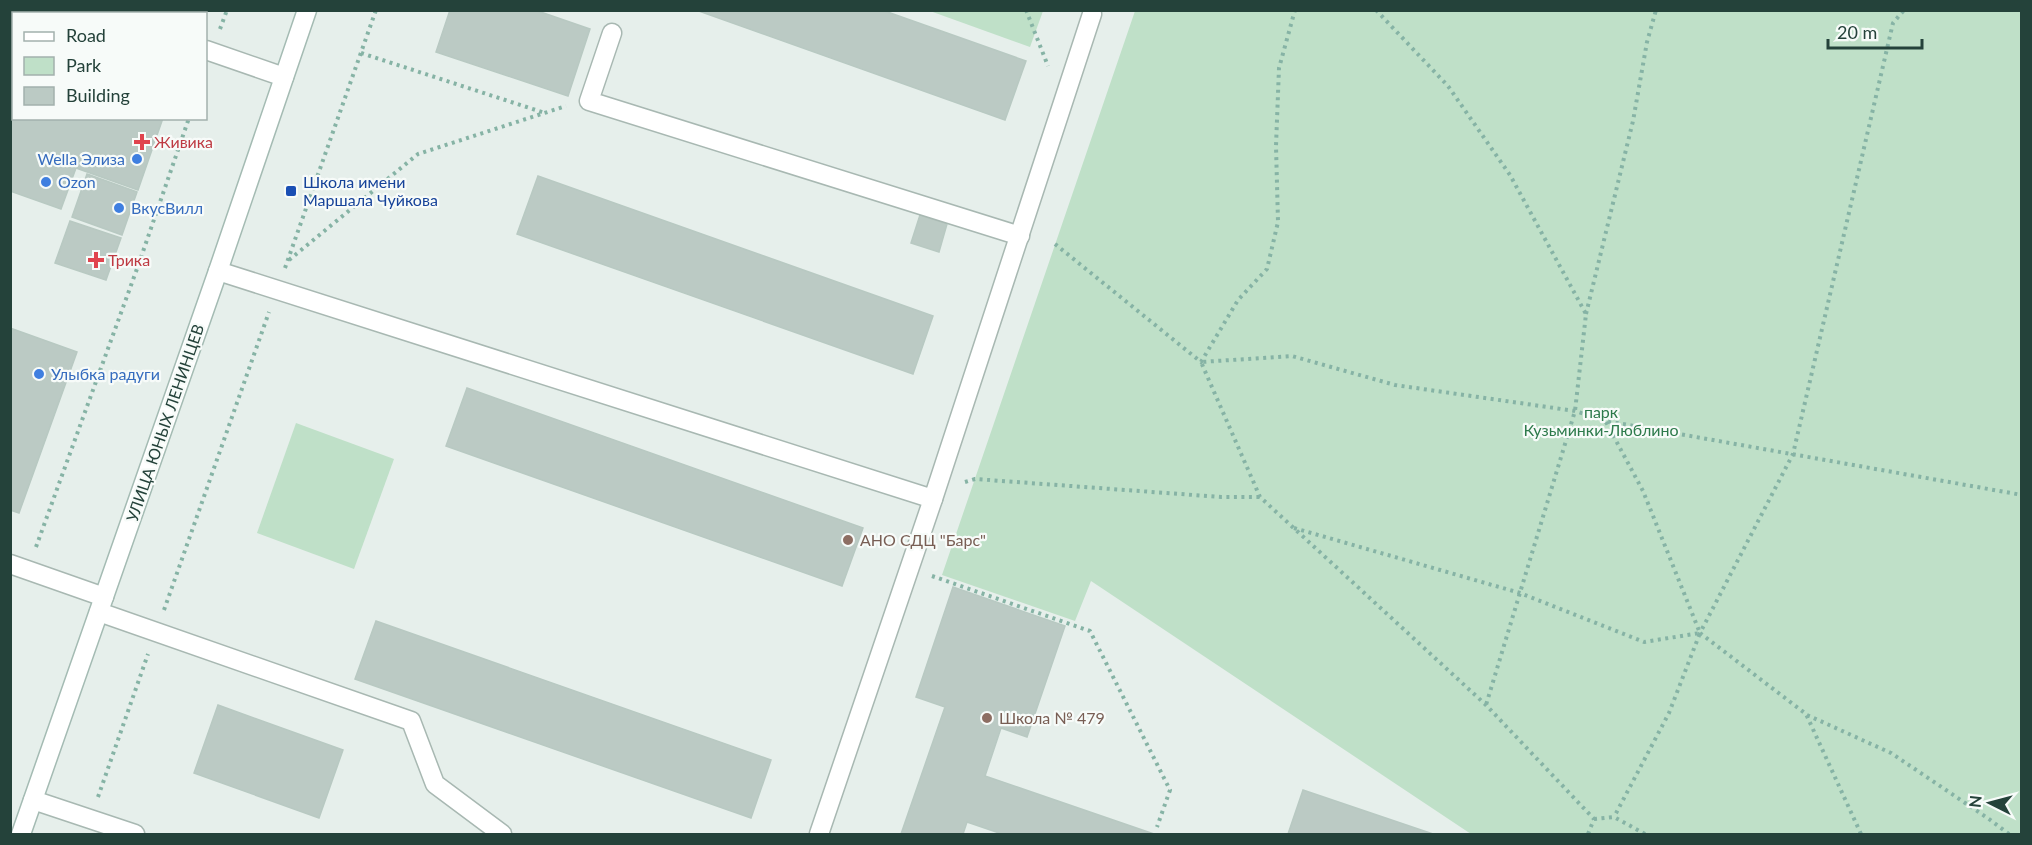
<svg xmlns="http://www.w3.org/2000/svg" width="2032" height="845" font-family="Lato,sans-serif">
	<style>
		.green { fill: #bfe0c8 }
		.building { fill: #bbcac4; stroke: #b8c9c2; stroke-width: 1.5 }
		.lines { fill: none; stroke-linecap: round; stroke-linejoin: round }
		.service-casing { stroke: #a8b8b2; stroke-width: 21 }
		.secondary-casing { stroke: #a4bbb3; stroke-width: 21 }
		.path { stroke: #86b3a5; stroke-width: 4; stroke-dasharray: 3 4.5; stroke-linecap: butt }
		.service { stroke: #fff; stroke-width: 18 }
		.secondary { stroke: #fff; stroke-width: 18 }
		.health-dot { fill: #e0444e; stroke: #f7fbf9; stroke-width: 2 }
		.shop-dot { fill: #3f7fe0; stroke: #f7fbf9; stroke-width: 2 }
		.transit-dot { fill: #1a4fb4; stroke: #f7fbf9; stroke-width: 2 }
		.education-dot { fill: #8d6e63; stroke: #f7fbf9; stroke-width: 2 }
		.labels { text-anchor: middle; stroke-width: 4.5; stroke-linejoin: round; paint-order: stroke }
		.health-label { font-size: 16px; fill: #be3a42; stroke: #f7fbf9; text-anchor: start }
		.shop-label { font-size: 16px; fill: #366cbe; stroke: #f7fbf9; text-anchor: start }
		.transit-label { font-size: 16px; fill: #164399; stroke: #f7fbf9; text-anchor: start }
		.park-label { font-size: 16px; fill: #2d7a4b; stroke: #f7fbf9 }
		.street-label { font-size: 16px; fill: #24423a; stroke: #f7fbf9 }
		.education-label { font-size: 16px; fill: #785e54; stroke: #f7fbf9; text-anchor: start }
	</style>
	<rect width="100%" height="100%" fill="#e6efeb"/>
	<g class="green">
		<polygon points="930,11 1043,11 1030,47"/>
		<polygon points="1135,11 2021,11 2021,834 1471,834 1091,581 1075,621 942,575"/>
		<polygon points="296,423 394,459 354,569 257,533"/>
	</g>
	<g class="building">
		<polygon points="450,10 535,10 590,29 568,96 436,52"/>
		<polygon points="696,10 882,10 1026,61 1005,120"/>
		<polygon points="14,69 14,118 163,118 138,190 76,168 61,209 10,191 10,77"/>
		<polygon points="87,174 137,192 122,235 72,217"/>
		<polygon points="538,176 933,316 913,374 517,234"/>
		<polygon points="920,215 947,224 939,252 911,243"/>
		<polygon points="70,221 121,238 106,280 55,263"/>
		<polygon points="10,328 77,352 19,513 10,510"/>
		<polygon points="467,388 863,528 842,586 446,446"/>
		<polygon points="953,587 1065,626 1027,737 1001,728 985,776 1154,834 1002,834 967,822 963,834 901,834 945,707 916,697"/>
		<polygon points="376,621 771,760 751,818 355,679"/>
		<polygon points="218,705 343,750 319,818 194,773"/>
		<polygon points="1303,790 1433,834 1288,834"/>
	</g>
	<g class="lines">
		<g class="service-casing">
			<g id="service">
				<polyline points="105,10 110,14"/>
				<polyline points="612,33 589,101 1020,236"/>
				<polyline points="206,50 284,77"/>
				<polyline points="218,271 933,499 1092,14"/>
				<polyline points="10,564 104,597"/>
				<polyline points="99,612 411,721 435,784 502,834"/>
				<polyline points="33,800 135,834"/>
				<polyline points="819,834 933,499"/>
			</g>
		</g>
		<g class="secondary-casing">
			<polyline id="secondary" points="21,834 218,271 307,10"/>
		</g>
		<g class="path">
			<polyline points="1026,10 1048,66"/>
			<polyline points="1376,10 1448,86 1510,175 1586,314 1575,411 1486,705"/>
			<polyline points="220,29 227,10"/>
			<polyline points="361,53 545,113"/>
			<polyline points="1055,244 1201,362 1238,300 1267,269 1278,222 1276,146 1279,68 1295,10"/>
			<polyline points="289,260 418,154 566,106"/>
			<polyline points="285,268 376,10"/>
			<polyline points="1586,314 1633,121 1647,42 1656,10"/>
			<polyline points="1606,422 1643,491 1700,633 1669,713 1614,817"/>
			<polyline points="965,482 975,479 1221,497 1260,497"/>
			<polyline points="1294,528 1520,593 1644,642 1700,633"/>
			<polyline points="36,547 138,266 189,118"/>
			<polyline points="932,576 1090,631 1170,790 1157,827"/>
			<polyline points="164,610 269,312"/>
			<polyline points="1807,715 1891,753 1989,819 2009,834"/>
			<polyline points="98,797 148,654"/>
			<polyline points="1594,819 1614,817 1645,834"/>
			<polyline points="1588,834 1594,819 1486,705 1260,497 1201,362 1292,356 1395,385 1575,411 1606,421 2022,495"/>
			<polyline points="1861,834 1806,714 1700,633 1793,454 1893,23 1904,10"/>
		</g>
		<use href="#service" class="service"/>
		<use href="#secondary" class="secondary"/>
	</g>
	<g class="health-dot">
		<path d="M139 133h6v6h6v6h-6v6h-6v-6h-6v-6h6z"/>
		<path d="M93 251h6v6h6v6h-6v6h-6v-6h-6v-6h6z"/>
	</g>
	<g class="shop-dot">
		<circle cx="137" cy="159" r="6"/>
		<circle cx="46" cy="182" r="6"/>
		<circle cx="119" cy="208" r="6"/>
		<circle cx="39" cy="374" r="6"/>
	</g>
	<rect class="transit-dot" x="285" y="185" width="12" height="12" rx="3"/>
	<g class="education-dot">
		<circle cx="848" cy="540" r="6"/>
		<circle cx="987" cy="718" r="6"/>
	</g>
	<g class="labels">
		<g class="health-label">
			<text x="154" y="148">Живика</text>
			<text x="108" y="266">Трика</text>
		</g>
		<g class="shop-label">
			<text x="125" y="165" text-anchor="end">Wella Элиза</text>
			<text x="58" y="188">Ozon</text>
			<text x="131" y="214">ВкусВилл</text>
			<text x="51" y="380">Улыбка радуги</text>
		</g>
		<g class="transit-label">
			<text x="303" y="188">Школа имени<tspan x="303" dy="18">Маршала Чуйкова</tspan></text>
		</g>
		<g class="park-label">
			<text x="1601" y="418">парк<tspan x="1601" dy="18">Кузьминки-Люблино</tspan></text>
		</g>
		<g class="street-label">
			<text transform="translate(165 423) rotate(-71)" y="6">УЛИЦА ЮНЫХ ЛЕНИНЦЕВ</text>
		</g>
		<g class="education-label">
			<text x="860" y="546">АНО СДЦ "Барс"</text>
			<text x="999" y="724">Школа № 479</text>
		</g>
	</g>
	<rect width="2032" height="845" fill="none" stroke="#24423a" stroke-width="24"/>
	<rect x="12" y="12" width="195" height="108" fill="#f7fbf9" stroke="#a3b1ad" stroke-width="1.5"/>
	<rect x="24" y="32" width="30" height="9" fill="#ffffff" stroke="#a3b1ad" stroke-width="1.5"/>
	<text x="66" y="42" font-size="18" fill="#24423a">Road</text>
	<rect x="24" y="57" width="30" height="18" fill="#bfe0c8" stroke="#a3b1ad" stroke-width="1.5"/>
	<text x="66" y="72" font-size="18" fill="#24423a">Park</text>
	<rect x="24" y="87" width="30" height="18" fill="#bbcac4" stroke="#a3b1ad" stroke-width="1.5"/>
	<text x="66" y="102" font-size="18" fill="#24423a">Building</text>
	<g transform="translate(1990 803) rotate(276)" stroke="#f7fbf9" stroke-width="4.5" paint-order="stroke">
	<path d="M0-4.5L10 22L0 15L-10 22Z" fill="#24423a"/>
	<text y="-9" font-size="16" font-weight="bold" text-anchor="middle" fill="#24423a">N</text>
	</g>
	<path d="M1828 39v9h94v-9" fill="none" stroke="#24423a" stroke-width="3"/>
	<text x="1837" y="39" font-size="18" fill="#24423a" stroke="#f7fbf9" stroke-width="4.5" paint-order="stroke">20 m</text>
</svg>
